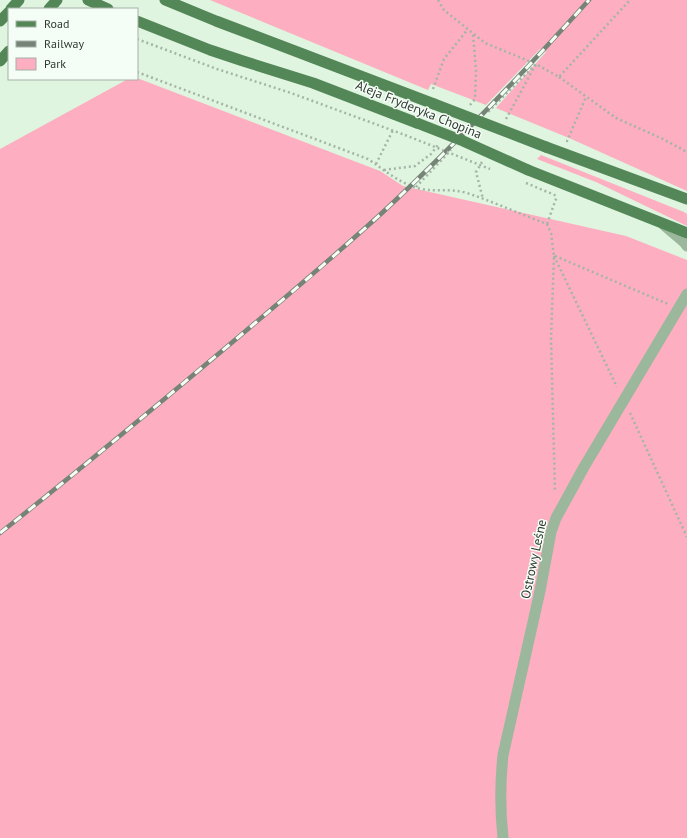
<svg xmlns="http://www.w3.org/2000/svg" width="687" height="838" font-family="'PT Sans',sans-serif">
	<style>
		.green { fill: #fdaec0 }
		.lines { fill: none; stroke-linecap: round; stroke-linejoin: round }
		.path { stroke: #a4b5a5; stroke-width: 2.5; stroke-dasharray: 2 3; stroke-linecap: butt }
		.minor { stroke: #9bb79c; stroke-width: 11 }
		.primary { stroke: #548757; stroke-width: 11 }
		.rail-casing { stroke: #768477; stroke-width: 4.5 }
		.rail { stroke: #f5fef6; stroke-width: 3; stroke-dasharray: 9; stroke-linecap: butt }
		.path-bridge { stroke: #a4b5a5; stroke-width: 2.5; stroke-dasharray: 2 3; stroke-linecap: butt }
		.primary-bridge { stroke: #548757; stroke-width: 11 }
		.labels { text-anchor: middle; stroke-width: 3; stroke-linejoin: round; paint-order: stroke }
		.street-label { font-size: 13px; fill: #303931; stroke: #f5fef6 }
	</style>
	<rect width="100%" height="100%" fill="#dff5e0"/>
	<g class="green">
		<polygon points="210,0 687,0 687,191 569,138 496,108 546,52 540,49 486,105 431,84 428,90"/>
		<polygon points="137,78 380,171 403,186 626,236 687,260 687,838 0,838 0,149 128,79 137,79"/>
		<polygon points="541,155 684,212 687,214 687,226 596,182 537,159"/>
	</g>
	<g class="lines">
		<g class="path">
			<polyline points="438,0 444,10 485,43 536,64 488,112"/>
			<polyline points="137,39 217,69 291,93 405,135"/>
			<path d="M 137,72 L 368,159 C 386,171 400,184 421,189 C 437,192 450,188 467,193 C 494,202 520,214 547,224 L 551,233 L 554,256 L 551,339 L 555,492"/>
			<polyline points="559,77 616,118 663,139 687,152"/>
			<polyline points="433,89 444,59 468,29"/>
			<polyline points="470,105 475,99 476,71 473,34"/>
			<polyline points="506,119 536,64 559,77 630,0"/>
			<polyline points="566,141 567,141 586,97"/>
			<polyline points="482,162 476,172 483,199"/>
			<polyline points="376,164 393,130"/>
			<polyline points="384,170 415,166 431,154 438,145"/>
			<polyline points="416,187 451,150"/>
			<polyline points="547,224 557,196"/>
			<polyline points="554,256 617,387"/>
			<polyline points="555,256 668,304"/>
			<polyline points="630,413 687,537"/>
		</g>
		<g class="minor">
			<polyline points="664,225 684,242 687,246"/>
			<path d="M 503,838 C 500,810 500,783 503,755 L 540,591 L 551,532 L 556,518 L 584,467 L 687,294"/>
		</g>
		<g class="primary">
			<polyline points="88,0 108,9"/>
			<polyline points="165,0 216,21 434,104"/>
			<polyline points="11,9 19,0"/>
			<polyline points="49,9 57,0"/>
			<polyline points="0,21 9,12"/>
			<polyline points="137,21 210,50 243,61 313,83 417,123"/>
			<polyline points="0,61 9,51"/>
			<polyline points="546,147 687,199"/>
			<polyline points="528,170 687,233"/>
		</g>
		<g class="rail-casing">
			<path id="rail" d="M 0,533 C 61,485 120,436 180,386 C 248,329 317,272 383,212 C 455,145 523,73 589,0"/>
		</g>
		<use href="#rail" class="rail"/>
		<g class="path-bridge">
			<polyline points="405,135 490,169"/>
			<polyline points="526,183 557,196"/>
		</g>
		<g class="primary-bridge">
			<polyline points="434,104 546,147"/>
			<polyline points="417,123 463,141 528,170"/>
		</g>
	</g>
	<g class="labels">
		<g class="street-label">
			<text transform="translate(419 109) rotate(22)" y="5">Aleja Fryderyka Chopina</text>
			<text transform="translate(533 559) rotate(-78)" y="5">Ostrowy Leśne</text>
		</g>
	</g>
	<rect x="8" y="8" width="130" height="72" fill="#f5fef6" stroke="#a6afa7"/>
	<rect x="16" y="21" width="20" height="6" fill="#548757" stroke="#a6afa7"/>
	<text x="44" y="28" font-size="12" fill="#303931">Road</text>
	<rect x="16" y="41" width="20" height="6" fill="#768477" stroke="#a6afa7"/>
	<text x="44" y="48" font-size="12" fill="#303931">Railway</text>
	<rect x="16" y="58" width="20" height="12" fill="#fdaec0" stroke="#a6afa7"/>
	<text x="44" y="68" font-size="12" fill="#303931">Park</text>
</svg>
